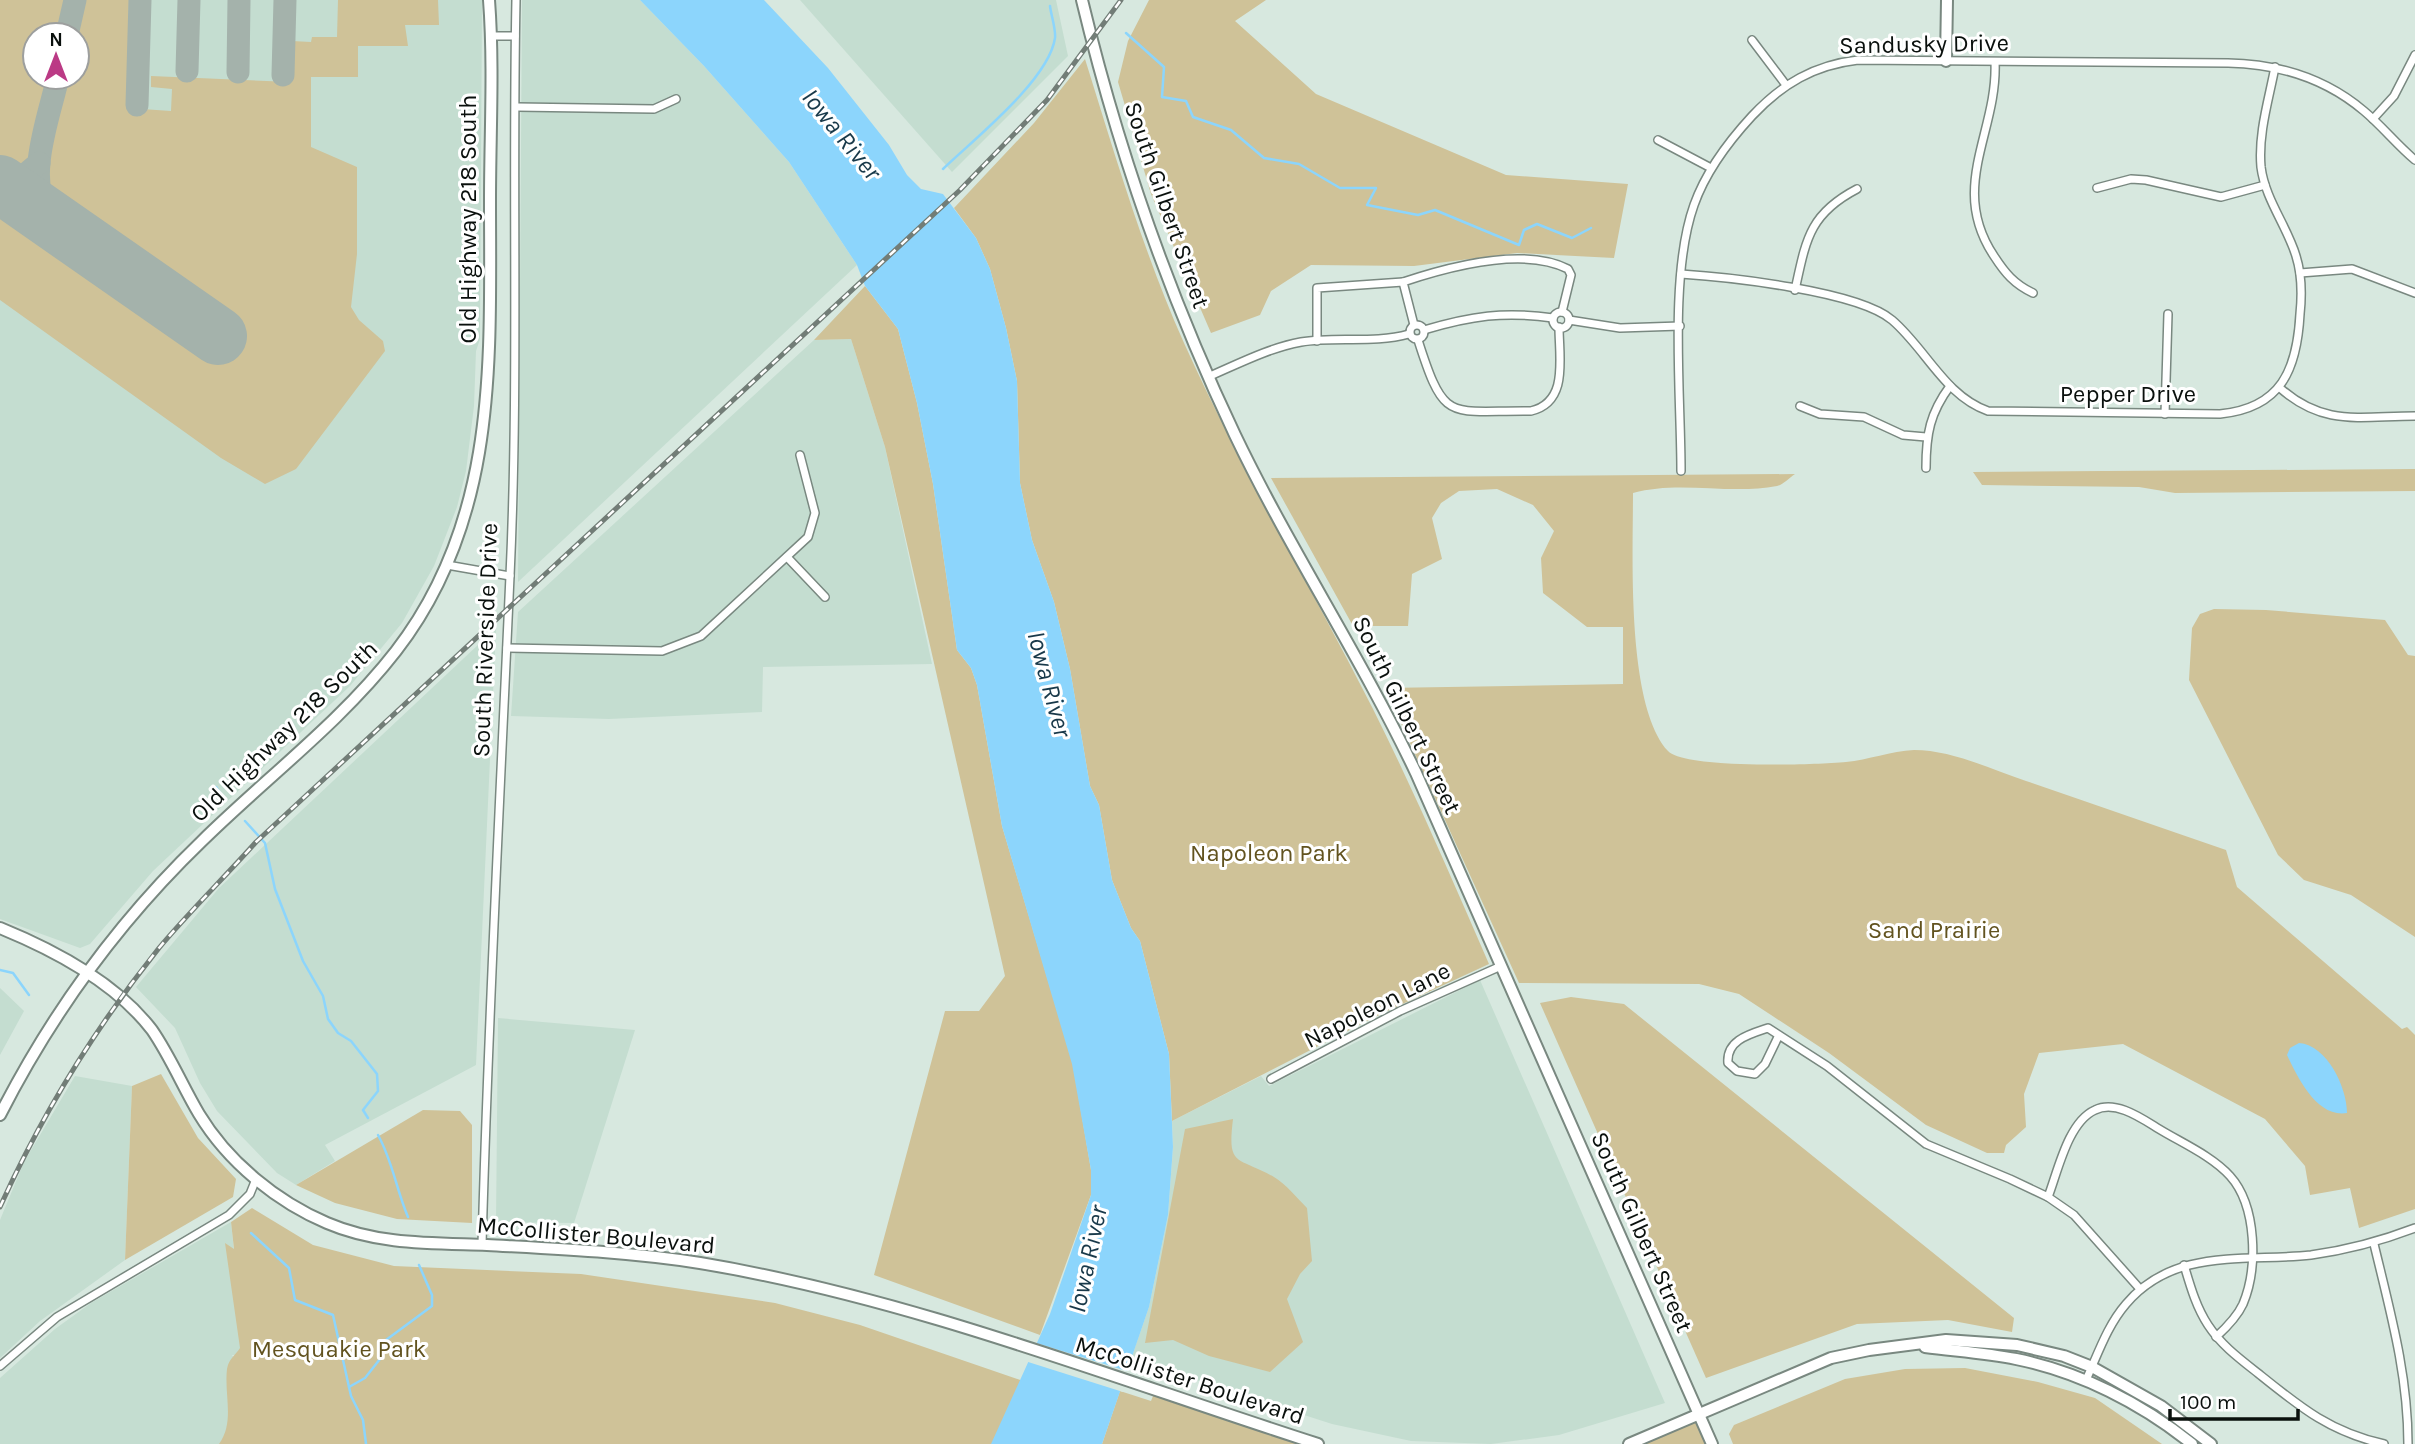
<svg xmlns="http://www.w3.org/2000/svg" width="2415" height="1444" font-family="Karla,sans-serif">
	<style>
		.built { fill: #c4ddd0; fill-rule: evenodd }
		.green { fill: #cfc298 }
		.water { fill: #8cd5fc }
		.pier { fill: #d7e8df }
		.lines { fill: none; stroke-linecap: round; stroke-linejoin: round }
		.stream { stroke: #8cd5fc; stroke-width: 2.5 }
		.taxiway { stroke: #a4b2ab; stroke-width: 23 }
		.runway { stroke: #a4b2ab; stroke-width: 58 }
		.street-casing { stroke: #798880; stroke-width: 10 }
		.secondary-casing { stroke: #798880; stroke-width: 14 }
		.street { stroke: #fff; stroke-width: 7 }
		.secondary { stroke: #fff; stroke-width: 10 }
		.rail-casing { stroke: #727d77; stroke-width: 5 }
		.rail { stroke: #fff; stroke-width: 2.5; stroke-dasharray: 8; stroke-linecap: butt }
		.labels { text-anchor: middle; stroke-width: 6; stroke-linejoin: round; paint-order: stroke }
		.street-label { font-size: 24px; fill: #0a100d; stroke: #fff }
		.park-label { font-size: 24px; fill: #62531f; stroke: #fff }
		.water-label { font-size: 26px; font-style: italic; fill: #18394a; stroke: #fff }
	</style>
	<rect width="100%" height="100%" fill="#d7e8df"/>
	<g class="built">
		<path d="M 0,0 L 482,0 L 480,339 L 476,351 L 474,406 L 466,471 L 457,507 L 434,566 L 402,623 L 350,686 L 153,871 L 90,944 L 80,948 L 0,919 ZM 35,35 L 77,35 L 77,77 L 35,77 Z"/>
		<polygon points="522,0 640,0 704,66 789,162 857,265 518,582"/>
		<polygon points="800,0 1056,0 1068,56 952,172"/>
		<polygon points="851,339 885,447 932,664 763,667 762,712 609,719 511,716 518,612 814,340"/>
		<polygon points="496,628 476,1065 325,1145 335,1161 296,1185 277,1173 217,1111 200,1083 175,1028 136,987 219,888"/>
		<polygon points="1480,980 1665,1403 1559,1435 1491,1444 1411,1441 1332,1424 1131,1359 1149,1307 1168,1215 1173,1148 1172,1121 1261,1076 1269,1086"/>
		<polygon points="0,988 24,1011 0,1055"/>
		<polygon points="498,1018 635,1030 574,1223 496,1222"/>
		<polygon points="75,1076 132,1086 125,1260 40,1321 0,1358 0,1220 24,1162"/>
		<polygon points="231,1222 245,1355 232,1355 300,1444 0,1444 0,1378 55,1329 91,1303"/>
	</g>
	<g class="green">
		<path d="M 0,0 L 65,0 L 58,35 L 35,35 L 35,77 L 48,77 L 28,162 C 21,171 9,173 0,167 Z"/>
		<path d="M 85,0 L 129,0 L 127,108 L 171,111 L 172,89 L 151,87 L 151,76 L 291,82 L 292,41 L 311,42 L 312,37 L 337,37 L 338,0 L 438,0 L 439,25 L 405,25 L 408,46 L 358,46 L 358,77 L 311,77 L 311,147 L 357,167 L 357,254 L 351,307 L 359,320 L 383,341 L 385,351 L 296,469 L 265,484 L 221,458 L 0,300 L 0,202 L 222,355 L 240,331 L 55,203 C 37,170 60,113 68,77 L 77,77 L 77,39 Z"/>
		<polygon points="1149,0 1266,0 1235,21 1316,94 1506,175 1628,184 1614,258 1517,253 1414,266 1311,265 1271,291 1260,315 1211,333 1151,194 1118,82 1128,41"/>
		<path d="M 1085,59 C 1115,155 1143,251 1184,343 C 1241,469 1311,587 1373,709 C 1415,793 1452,879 1489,964 L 1381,1014 L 1172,1121 L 1169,1054 L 1140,941 L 1131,928 L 1112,880 L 1099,805 L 1090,786 L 1070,669 L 1054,602 L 1032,540 L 1020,483 L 1017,381 L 1006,328 L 990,269 L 976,238 L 954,208 L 1034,123 Z"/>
		<polygon points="865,286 898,329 917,403 933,484 957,650 971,668 977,685 1002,826 1073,1064 1091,1170 1091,1195 1040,1335 874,1275 945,1011 979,1011 1005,976 885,447 851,339 814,340"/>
		<polygon points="2415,469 2415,491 2175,493 2139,487 1982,485 1973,472"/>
		<path d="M 1795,474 C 1789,478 1783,485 1777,486 C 1729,495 1679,480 1633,493 C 1633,556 1626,705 1668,751 C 1684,769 1817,765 1846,762 C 1868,760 1891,751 1914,750 C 1951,750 1991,769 2026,781 C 2093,804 2159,827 2226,850 L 2237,887 L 2402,1029 L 2407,1027 L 2415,1035 L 2415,1209 L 2359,1228 L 2350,1188 L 2310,1195 L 2305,1166 L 2265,1119 L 2123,1044 L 2039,1053 L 2024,1094 L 2026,1127 L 2006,1145 L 2004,1153 L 1987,1153 L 1926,1125 L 1829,1053 L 1739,994 L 1699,984 L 1519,983 L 1385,688 L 1623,684 L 1623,627 L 1587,627 L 1543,593 L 1541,558 L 1554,531 L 1533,505 L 1497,489 L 1459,491 L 1441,503 L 1432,518 L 1442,559 L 1412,574 L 1408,626 L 1353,626 L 1271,478 Z"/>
		<polygon points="2214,609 2266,610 2385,620 2408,655 2415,656 2415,937 2351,895 2304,880 2278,855 2189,680 2192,628 2200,614"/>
		<polygon points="1571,997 1624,1004 2014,1318 2012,1332 1948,1320 1857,1324 1706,1378 1540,1003"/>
		<polygon points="161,1074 198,1138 236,1179 233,1197 125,1260 132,1086"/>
		<polygon points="423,1110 460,1111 472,1125 472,1223 397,1219 335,1203 296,1185"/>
		<path d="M 1233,1119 C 1227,1168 1237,1156 1274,1177 C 1286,1184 1297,1198 1307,1208 L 1312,1261 L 1300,1274 L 1287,1299 L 1303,1342 L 1270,1372 L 1209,1356 L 1173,1340 L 1145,1343 L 1185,1129 Z"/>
		<path d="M 252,1208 L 313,1245 L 394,1266 L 581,1274 L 775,1303 L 860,1325 L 1032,1384 L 1002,1444 L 219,1444 C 235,1422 224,1395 227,1369 C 229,1358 235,1356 240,1348 L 225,1243 L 234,1249 L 231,1222 Z"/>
		<polygon points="1965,1368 2038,1382 2095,1398 2162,1444 1733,1444 1729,1434 1734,1425 1845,1379 1905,1369"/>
		<polygon points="1120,1391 1151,1401 1155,1391 1318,1444 1102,1444"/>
		<polygon points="1701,1414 1712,1444 1629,1444"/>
	</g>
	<g class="water">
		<polygon points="640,0 764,0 828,68 889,145 907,175 921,189 943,194 976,238 990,269 1006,328 1017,381 1020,483 1032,540 1054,602 1070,669 1090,786 1099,805 1112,880 1131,928 1140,941 1169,1054 1173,1147 1168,1215 1149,1307 1102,1444 991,1444 1050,1314 1091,1195 1091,1170 1072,1064 1002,826 977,685 971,668 957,650 933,484 917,403 898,329 865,286 857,265 789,162 704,66"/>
		<path d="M 2299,1043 C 2327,1045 2347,1087 2347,1113 C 2317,1118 2298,1078 2287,1055 L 2290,1048 Z"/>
	</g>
	<polygon class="pier" points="1033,1342 1130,1372 1123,1392 1025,1361"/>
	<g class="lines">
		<g class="stream">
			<polyline points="1126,33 1164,67 1162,97 1186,101 1193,117 1231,130 1264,158 1299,164 1340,188 1376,188 1367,205 1418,215 1435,210 1519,245 1524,230 1537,224 1572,238 1591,228"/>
			<path d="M 943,169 C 973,140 1049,80 1055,38 C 1056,29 1051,15 1050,6"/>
			<polyline points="216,787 222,796"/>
			<polyline points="245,821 265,843 275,889 303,961 323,996 328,1019 338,1033 351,1041 377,1074 378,1091 363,1110 368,1118"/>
			<polyline points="0,970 13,973 29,995"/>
			<path d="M 378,1135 C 393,1162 396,1189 408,1217"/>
			<polyline points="251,1233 289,1268 295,1300 333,1315 351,1396 363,1420 366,1444"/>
			<polyline points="349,1387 365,1378 380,1359 386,1340 432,1306 432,1295 419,1265"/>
		</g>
		<g class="taxiway">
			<polyline points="67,35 75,0"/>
			<polyline points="187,71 189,0"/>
			<polyline points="238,72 239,0"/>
			<polyline points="283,75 285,0"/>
			<path d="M 58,77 C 50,114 24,180 49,213 C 67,237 102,253 127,270"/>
			<polyline points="137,105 140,0"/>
			<polyline points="0,180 20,179 39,163"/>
		</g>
		<polyline class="runway" points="0,184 218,336"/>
		<g class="street-casing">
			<g id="street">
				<polyline points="490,36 515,36"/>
				<polyline points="1752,40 1786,85"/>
				<path d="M 1995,62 C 1998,132 1948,187 1994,256 C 2005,273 2014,284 2033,293"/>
				<polyline points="517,107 654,109 676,99"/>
				<polyline points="2373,119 2394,96 2415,55"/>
				<polyline points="1658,140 1711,168"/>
				<polyline points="2097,188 2131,179 2146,180 2221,197 2265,185"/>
				<polyline points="2300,273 2352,269 2415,293"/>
				<path d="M 1681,274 C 1728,277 1858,291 1892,320 C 1926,349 1945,396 1988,411 L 2220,414 C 2281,408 2297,370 2300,314 C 2302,295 2302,275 2296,256 C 2287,226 2265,199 2261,167 C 2258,133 2269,99 2275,67"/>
				<path d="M 1795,290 C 1806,240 1809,214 1857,189"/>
				<circle cx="1561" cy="320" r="8"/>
				<polyline points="1569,320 1620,328 1680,326"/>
				<circle cx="1417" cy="332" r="7"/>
				<path d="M 1414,325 L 1403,282 C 1448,267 1523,246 1568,269 L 1571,275 L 1562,312"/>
				<path d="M 1424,330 C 1471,316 1504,311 1553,318"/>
				<path d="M 1418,340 C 1445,425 1448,410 1531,411 C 1569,402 1559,358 1559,327"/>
				<polyline points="1317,341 1317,288 1403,282"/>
				<path d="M 1210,376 C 1240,363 1269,348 1301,342 C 1337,336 1373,344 1409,334"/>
				<path d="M 2280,388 C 2324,427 2360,416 2415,416"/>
				<polyline points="1800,406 1820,414 1864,417 1903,435 1926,437"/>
				<polyline points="2165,414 2168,314"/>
				<path d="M 1926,468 C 1926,434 1930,413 1950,386"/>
				<path d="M 1681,471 C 1681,394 1669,275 1694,205 C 1706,171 1728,142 1752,116 C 1782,84 1814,65 1858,60 L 2228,63 C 2279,64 2325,78 2364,111 C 2382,126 2397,145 2415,160"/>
				<polyline points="787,557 825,597"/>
				<polyline points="447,565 510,576"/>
				<polyline points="507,648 662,651 701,636 808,537 815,513 800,455"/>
				<path d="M 1779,1035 L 1765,1064 L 1755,1074 L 1737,1071 L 1728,1063 C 1726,1040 1750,1034 1768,1028 L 1827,1066 L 1926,1144 L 2010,1179 L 2048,1197 L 2074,1215 L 2140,1289"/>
				<polyline points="1271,1079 1400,1011 1501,966"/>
				<path d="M 2048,1197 C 2058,1171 2068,1122 2095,1110 C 2116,1100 2141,1118 2159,1129 C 2182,1143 2212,1156 2230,1176 C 2257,1206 2258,1268 2243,1304 C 2237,1317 2227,1327 2216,1337"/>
				<path d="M 2374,1244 C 2390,1311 2408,1374 2408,1444"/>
				<path d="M 482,1245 C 488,1022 500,799 510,576 C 519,384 512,192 516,0"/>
				<path d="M 2184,1265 C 2190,1285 2196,1307 2208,1325 C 2221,1345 2240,1359 2259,1374 C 2300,1407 2330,1432 2384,1444"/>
				<polyline points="0,1366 57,1317 229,1215 250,1194 256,1179"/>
				<path d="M 2086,1380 C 2098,1354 2107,1326 2126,1304 C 2174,1247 2246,1262 2311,1255 C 2348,1250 2381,1241 2415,1228"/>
			</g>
		</g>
		<g class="secondary-casing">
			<g id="secondary">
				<path d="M 1082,0 C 1118,150 1169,296 1235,435 C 1290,550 1361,657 1416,773 L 1712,1444"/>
				<polyline points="1946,61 1947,0"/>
				<path d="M 0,928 C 54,950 116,983 152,1030 C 170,1056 183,1087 199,1114 C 228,1162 276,1201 327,1223 C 378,1245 432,1243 487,1245 C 558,1249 630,1252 700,1263 C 911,1298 1115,1379 1318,1444"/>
				<path d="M 0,1115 C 52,1013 120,920 202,841 C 266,778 341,722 396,651 C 499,518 490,359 490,200 C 490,134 494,66 489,0"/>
				<path d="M 1925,1347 C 1955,1351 1986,1353 2016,1359 C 2080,1372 2141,1403 2192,1444"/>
				<polyline points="1629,1444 1831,1358 1869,1350 1946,1340 2017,1345 2064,1356 2092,1367 2161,1406 2211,1444"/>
			</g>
		</g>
		<use href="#street" class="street"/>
		<use href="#secondary" class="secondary"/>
		<g class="rail-casing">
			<path id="rail" d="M 0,1207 C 42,1114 95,1028 159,948 C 190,911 224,878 256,842 L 960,190 L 1047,100 L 1121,0"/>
		</g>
		<use href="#rail" class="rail"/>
	</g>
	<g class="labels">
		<g class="street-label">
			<text transform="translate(1924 44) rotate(-1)" y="8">Sandusky Drive</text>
			<text transform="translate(1167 205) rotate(71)" y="8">South Gilbert Street</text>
			<text transform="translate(468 219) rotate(-90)" y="8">Old Highway 218 South</text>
			<text x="2128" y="402">Pepper Drive</text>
			<text transform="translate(485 640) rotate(-88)" y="8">South Riverside Drive</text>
			<text transform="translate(1407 715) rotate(64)" y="8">South Gilbert Street</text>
			<text transform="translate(284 731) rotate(-44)" y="8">Old Highway 218 South</text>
			<text transform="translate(1377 1005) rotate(-27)" y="8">Napoleon Lane</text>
			<text transform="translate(1642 1232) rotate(66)" y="8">South Gilbert Street</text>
			<text transform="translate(596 1235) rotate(5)" y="8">McCollister Boulevard</text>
			<text transform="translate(1190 1380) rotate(18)" y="8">McCollister Boulevard</text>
		</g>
		<g class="park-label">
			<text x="1269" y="861">Napoleon Park</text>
			<text x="1934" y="938">Sand Prairie</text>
			<text x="339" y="1357">Mesquakie Park</text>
		</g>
		<g class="water-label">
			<text transform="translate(842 134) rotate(51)" y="9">Iowa River</text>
			<text transform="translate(1050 684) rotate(75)" y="9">Iowa River</text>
			<text transform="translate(1087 1259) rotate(-78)" y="9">Iowa River</text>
		</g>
	</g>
	<g transform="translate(56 56)"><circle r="33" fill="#ffffff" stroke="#9d9f9e" stroke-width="2"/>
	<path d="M0-5L12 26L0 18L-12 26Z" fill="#bb3a85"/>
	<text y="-10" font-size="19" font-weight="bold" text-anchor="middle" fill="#0a100d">N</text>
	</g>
	<path d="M2170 1409v10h128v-10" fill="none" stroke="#0a100d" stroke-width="3.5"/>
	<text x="2180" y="1409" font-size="21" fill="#0a100d" stroke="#ffffff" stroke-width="5" paint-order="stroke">100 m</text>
</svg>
